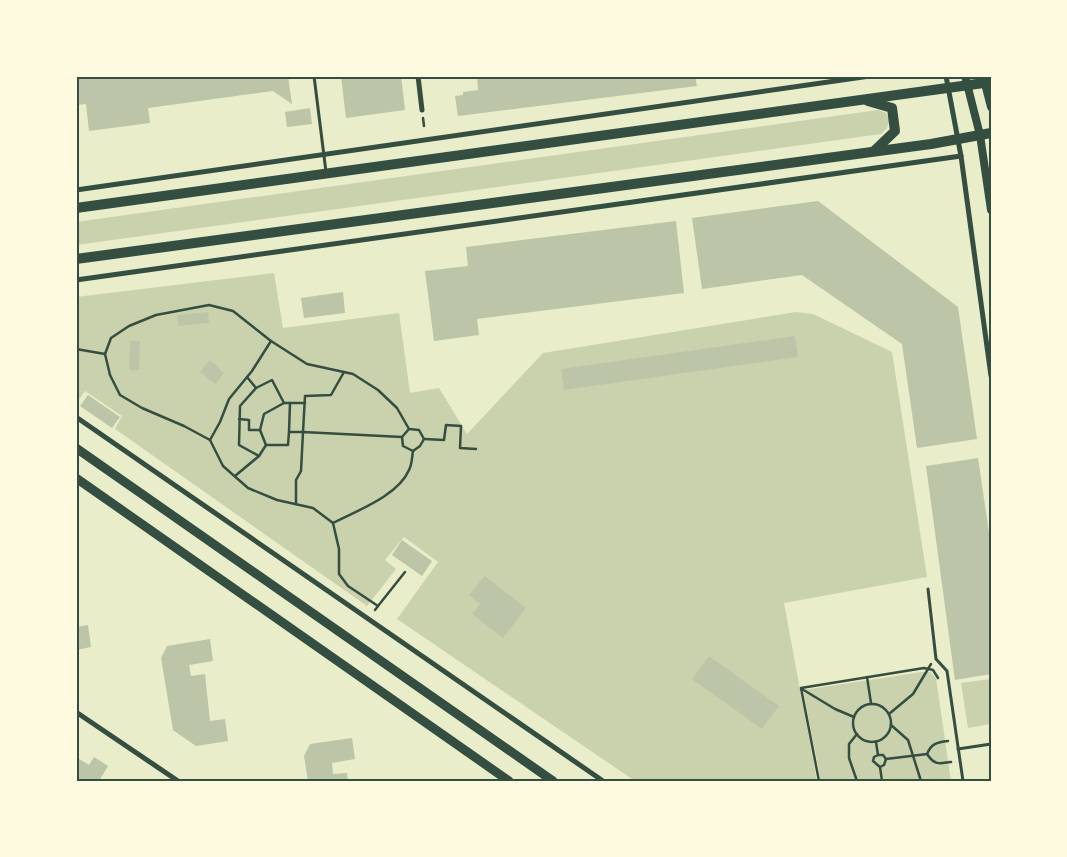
<svg xmlns="http://www.w3.org/2000/svg" width="1067" height="857" font-family="Ubuntu,sans-serif">
	<style>
		.green { fill: #cad2ad }
		.building { fill: #bcc5a7 }
		.lines { fill: none; stroke-linecap: round; stroke-linejoin: round }
		.path { stroke: #344e41; stroke-width: 2.5 }
		.service { stroke: #344e41; stroke-width: 3 }
		.minor { stroke: #344e41; stroke-width: 5 }
		.tertiary { stroke: #344e41; stroke-width: 8 }
		.secondary { stroke: #344e41; stroke-width: 9 }
		.primary { stroke: #344e41; stroke-width: 10 }
		.neatline { fill: none; stroke: #344e41; stroke-width: 2 }
	</style>
	<rect width="100%" height="100%" fill="#e9edc9"/>
	<g class="green">
		<polygon points="878,110 886,113 890,120 887,128 881,134 76,245 76,222"/>
		<polygon points="274,273 283,328 399,313 410,393 439,388 467,434 543,353 796,312 813,314 892,352 927,577 784,603 817,781 635,781 397,619 438,562 404,537 385,560 396,569 367,606 115,429 122,416 85,391 78,401 76,400 76,297"/>
		<polygon points="922,672 930,672 936,678 951,781 821,781 803,690"/>
		<polygon points="991,679 991,724 968,728 961,683"/>
	</g>
	<g class="building">
		<polygon points="76,76 288,76 292,104 273,91 148,108 150,123 89,131 86,104 76,105"/>
		<polygon points="341,76 401,76 405,110 346,118"/>
		<polygon points="477,76 695,76 697,86 458,116 455,96 463,95 463,92 478,90"/>
		<polygon points="310,108 312,124 287,127 285,112"/>
		<polygon points="818,201 958,307 977,439 917,448 902,344 802,275 702,289 692,218"/>
		<polygon points="676,221 684,293 477,319 479,335 434,341 425,271 468,266 466,247"/>
		<polygon points="343,292 345,313 304,318 301,298"/>
		<polygon points="208,312 209,323 178,326 177,315"/>
		<polygon points="795,336 798,357 564,390 561,369"/>
		<polygon points="130,341 140,341 139,370 129,370"/>
		<polygon points="210,360 224,373 215,384 200,372"/>
		<polygon points="88,395 120,417 112,428 80,406"/>
		<polygon points="978,458 991,546 991,674 955,680 926,466"/>
		<polygon points="402,540 432,561 422,576 392,555"/>
		<polygon points="485,576 526,608 503,638 472,614 480,604 469,595"/>
		<polygon points="88,625 91,647 76,650 76,627"/>
		<polygon points="210,639 213,661 189,665 191,676 205,674 210,721 225,719 228,741 196,746 173,730 161,658 167,646"/>
		<polygon points="709,656 779,706 762,729 692,679"/>
		<polygon points="352,738 355,759 332,763 333,774 347,773 348,781 308,781 304,756 310,744"/>
		<polygon points="76,757 89,765 94,757 108,766 99,781 76,781"/>
	</g>
	<g class="lines">
		<g class="path">
			<polyline points="423,118 424,126"/>
			<path d="M 209,305 L 233,311 L 271,341 L 307,364 L 353,374 L 378,390 L 397,408 L 409,429 L 402,437 L 403,446 L 413,451 C 412,457 412,465 409,470 C 398,496 356,511 333,523 L 313,508 L 277,500 L 248,488 L 223,466 L 210,440 L 184,426 L 142,408 L 120,395 L 110,375 L 105,354 L 111,338 L 129,326 L 156,315 Z"/>
			<polyline points="76,349 105,354"/>
			<polyline points="256,388 272,380 284,403 305,403"/>
			<polyline points="284,403 264,414 260,430 266,445 288,445 289,432 303,432 305,396 331,395 344,372"/>
			<polyline points="239,419 249,420 249,430 260,430"/>
			<polyline points="409,429 419,430 424,439 420,446 413,451"/>
			<polyline points="289,432 290,403"/>
			<polyline points="424,439 444,440 446,425 461,426 460,448 476,449"/>
			<polyline points="210,440 220,422 229,399 252,371 271,341"/>
			<polyline points="259,456 266,445"/>
			<polyline points="235,476 259,456 239,445 240,406 256,388 247,377"/>
			<polyline points="296,504 296,480 301,471 303,432 402,437"/>
			<polyline points="333,523 339,549 339,574 348,586 378,606 375,610"/>
			<polyline points="378,606 405,572"/>
			<polyline points="867,677 871,703"/>
			<polyline points="802,689 835,709 854,717"/>
			<circle cx="872" cy="723" r="19"/>
			<polyline points="889,714 913,694 931,664"/>
			<polyline points="891,725 908,740 921,781"/>
			<polyline points="857,734 849,744 849,758 857,781"/>
			<polyline points="876,742 878,755 883,755 886,759 884,765 880,767 882,781"/>
			<path d="M 927,754 C 934,765 939,764 951,762"/>
			<polyline points="878,755 874,757 873,761 880,767"/>
			<path d="M 886,759 L 927,754 C 931,744 937,742 948,741"/>
			<polyline points="819,781 801,688 924,668 933,670 938,678"/>
		</g>
		<g class="service">
			<polyline points="314,76 326,172"/>
			<polyline points="928,589 936,659 947,671 963,781"/>
			<polyline points="958,749 991,744"/>
		</g>
		<g class="minor">
			<polyline points="418,76 422,110"/>
			<polyline points="946,76 961,156 991,376"/>
			<polyline points="76,190 870,76"/>
			<polyline points="76,280 961,156"/>
			<polyline points="76,417 603,781"/>
			<polyline points="76,712 178,781"/>
		</g>
		<g class="tertiary">
			<polyline points="965,76 980,135 991,210"/>
			<polyline points="983,76 991,107"/>
		</g>
		<g class="secondary">
			<polyline points="76,448 553,781"/>
			<polyline points="76,478 509,781"/>
		</g>
		<g class="primary">
			<polyline points="868,101 892,108 895,131 874,151"/>
			<polyline points="76,208 991,82"/>
			<polyline points="76,259 931,144 991,133"/>
		</g>
	</g>
	<rect width="1067" height="857" fill="none" stroke="#fefae0" stroke-width="155"/>
	<rect x="78" y="78" width="912" height="702" class="neatline"/>
</svg>
